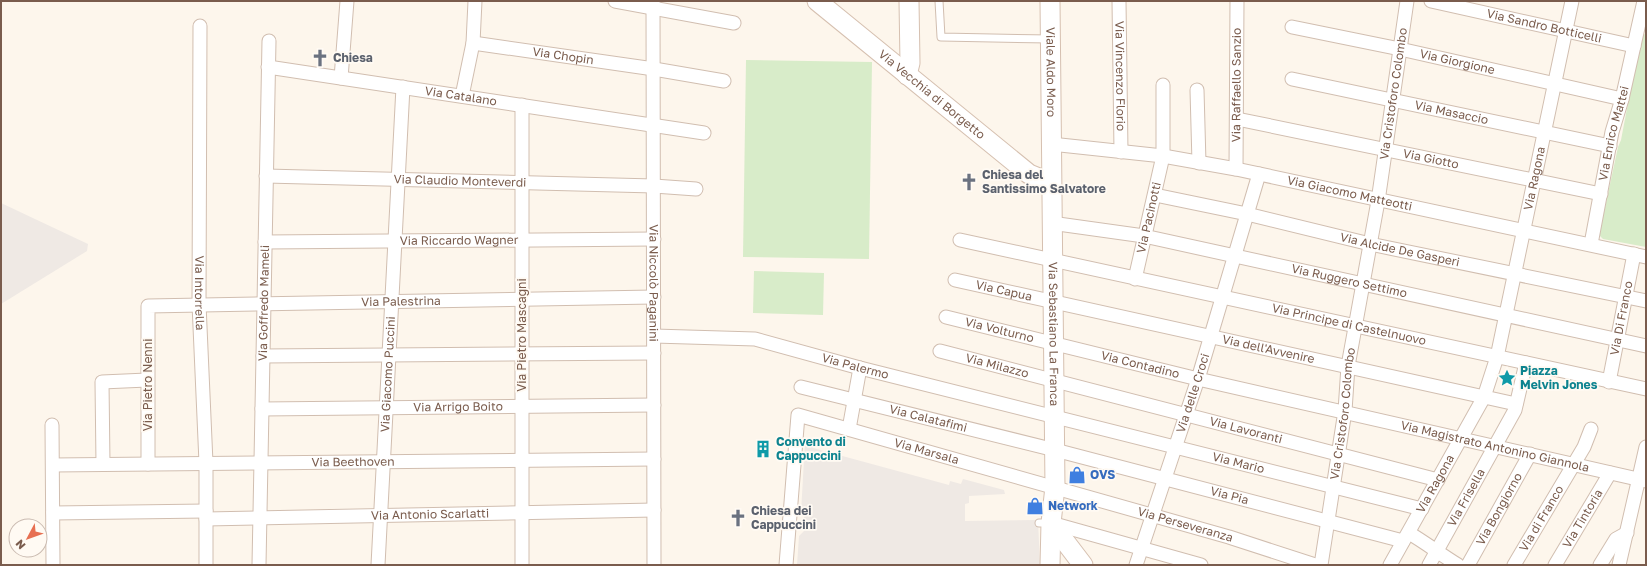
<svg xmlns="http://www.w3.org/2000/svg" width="1647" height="566" font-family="'Golos Text',sans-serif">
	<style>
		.industrial { fill: #efe9e4 }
		.park { fill: #d8ecc9 }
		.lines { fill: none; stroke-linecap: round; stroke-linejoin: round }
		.lane-casing { stroke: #d1beb0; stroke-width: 9 }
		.street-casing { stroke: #d1beb0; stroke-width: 15 }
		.secondary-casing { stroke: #d6c0b0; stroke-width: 21 }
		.lane { stroke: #fff; stroke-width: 7 }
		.street { stroke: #fff; stroke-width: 13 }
		.secondary { stroke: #fff; stroke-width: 19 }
		.labels { text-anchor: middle; stroke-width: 3.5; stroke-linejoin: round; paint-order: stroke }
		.street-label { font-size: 12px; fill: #7a5c4d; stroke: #fffaf3 }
		.worship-label { font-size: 12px; font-weight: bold; fill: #5b616d; stroke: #fffaf3; text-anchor: start }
		.culture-label { font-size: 12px; font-weight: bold; fill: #0d838f; stroke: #fffaf3; text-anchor: start }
		.shop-label { font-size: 12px; font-weight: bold; fill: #366cbe; stroke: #fffaf3; text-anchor: start }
	</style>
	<rect width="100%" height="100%" fill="#fdf6ec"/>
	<g class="industrial">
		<polygon points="1,203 88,244 87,251 1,304"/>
		<polygon points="805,442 814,444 813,448 949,485 950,481 961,484 963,479 1004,490 1005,494 969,496 969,503 965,504 965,521 1038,520 1040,565 797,565 799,536 804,531 804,514 801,513"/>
	</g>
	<g class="park">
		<polygon points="1646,34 1646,247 1603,239 1599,235 1618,147 1621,140 1641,35"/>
		<polygon points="746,60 872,62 869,259 743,257"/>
		<polygon points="754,271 824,273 823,315 753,313"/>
	</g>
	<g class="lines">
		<g class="lane-casing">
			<g id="lane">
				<polyline points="939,1 941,37 1050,39"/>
				<polyline points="1039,523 1050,523"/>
			</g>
		</g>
		<g class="street-casing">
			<g id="street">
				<polyline points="615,1 734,23"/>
				<path id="s1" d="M 653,1 L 654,565"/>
				<path id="s2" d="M 1119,1 L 1121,152"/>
				<path id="s3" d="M 1431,1 L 1634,46"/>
				<path id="s4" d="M 200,26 L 199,304 L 206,463 L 206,565"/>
				<path id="s5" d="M 1292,27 L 1400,49 L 1622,99"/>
				<path id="s6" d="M 473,43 L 654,69 L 724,81"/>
				<path id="s7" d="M 268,67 L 704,133"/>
				<polyline points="341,78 347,1"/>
				<path id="s8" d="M 1292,79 L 1610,146"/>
				<polyline points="1197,90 1199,163"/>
				<polyline points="462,96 473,43 475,1"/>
				<polyline points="522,105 522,565"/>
				<path id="s9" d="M 1237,119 L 1601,194"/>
				<path id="s10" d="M 1051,144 L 1163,156 L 1236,169 L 1646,257"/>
				<path id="s11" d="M 1236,169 L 1237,1"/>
				<path id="s12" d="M 266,176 L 654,186 L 696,189"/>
				<path id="s13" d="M 1155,195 L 1247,214 L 1370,244 L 1646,301"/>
				<path id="s14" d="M 1051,223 L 1144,236 L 1646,346"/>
				<path id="s15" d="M 960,240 L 1646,389"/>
				<path id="s16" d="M 265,242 L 654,239"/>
				<path id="s17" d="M 1591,244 L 1612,132 L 1622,99 L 1644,1"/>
				<path id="s18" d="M 1135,279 L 1163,156 L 1163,85"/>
				<path id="s19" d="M 955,280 L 1516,404"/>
				<path id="s20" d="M 946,317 L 1198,379 L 1646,481"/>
				<path id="s21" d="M 654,336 L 755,339 L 860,368 L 1422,509"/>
				<path id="s22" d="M 940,351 L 1438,480"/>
				<polyline points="263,356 654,353"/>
				<path id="s23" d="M 1609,382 L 1634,254"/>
				<path id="s24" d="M 801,387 L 1055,450 L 1403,541"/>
				<path id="s25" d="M 262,409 L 654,405"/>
				<polyline points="52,425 53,565"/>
				<polyline points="849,429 860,368"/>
				<polyline points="103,464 102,382 147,380"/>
				<path id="s26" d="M 148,464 L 148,306 L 654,297"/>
				<path id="s27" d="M 53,465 L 654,459"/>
				<polyline points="53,513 206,511"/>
				<path id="s28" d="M 206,519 L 654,510"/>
				<polyline points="1051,523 1201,565"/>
				<path d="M 1409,533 C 1426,543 1440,554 1458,565"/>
				<path id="s29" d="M 259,565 L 269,41"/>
				<path id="s30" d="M 378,565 L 403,87"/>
				<path id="s31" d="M 786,565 L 798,415 L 1229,537 L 1315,565"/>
				<path id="s32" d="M 1136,565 L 1198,379 L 1259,174"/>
				<path id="s33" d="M 1321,565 L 1345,411 L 1348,366 L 1378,201 L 1407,1"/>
				<path id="s34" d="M 1390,565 L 1484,397 L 1497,357 L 1572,1"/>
				<path id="s35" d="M 1429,565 L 1515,410 L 1526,363"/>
				<path id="s36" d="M 1468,565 L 1530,454"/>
				<path id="s37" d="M 1514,565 L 1584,447 L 1591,429"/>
				<path id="s38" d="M 1555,565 L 1610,473"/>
				<polyline points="1600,565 1616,539 1627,533"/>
				<polyline points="1619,565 1646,447"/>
			</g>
		</g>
		<g class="secondary-casing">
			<g id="secondary">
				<path id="s39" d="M 817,1 L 1029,174 L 1051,183"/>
				<path id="s40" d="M 1050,1 L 1055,487 L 1051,523 L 1050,565"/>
				<polyline points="907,75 910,63 909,1"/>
				<polyline points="1051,523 1083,565"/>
			</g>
		</g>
		<use href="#lane" class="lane"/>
		<use href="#street" class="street"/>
		<use href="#secondary" class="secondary"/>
	</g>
	<defs>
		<g id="church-bare" transform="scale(1.38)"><path d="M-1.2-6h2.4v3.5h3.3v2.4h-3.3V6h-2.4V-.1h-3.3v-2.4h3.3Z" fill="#6b7280" stroke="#fffaf3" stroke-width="2.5" paint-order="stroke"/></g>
		<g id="sight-bare" transform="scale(1.38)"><path d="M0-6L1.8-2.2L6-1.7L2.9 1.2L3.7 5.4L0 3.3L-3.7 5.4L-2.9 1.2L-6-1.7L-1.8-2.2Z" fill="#0f9aa8" stroke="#fffaf3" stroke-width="2.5" paint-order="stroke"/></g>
		<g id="building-bare" transform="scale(1.38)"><path d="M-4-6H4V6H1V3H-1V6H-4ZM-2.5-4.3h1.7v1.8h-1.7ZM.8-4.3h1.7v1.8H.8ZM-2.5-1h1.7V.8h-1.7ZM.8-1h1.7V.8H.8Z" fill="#0f9aa8" stroke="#fffaf3" stroke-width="2.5" paint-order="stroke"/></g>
		<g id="shop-bare" transform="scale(1.38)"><path d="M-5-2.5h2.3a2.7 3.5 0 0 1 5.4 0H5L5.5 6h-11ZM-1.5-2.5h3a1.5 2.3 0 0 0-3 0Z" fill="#3f7fe0" stroke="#fffaf3" stroke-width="2.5" paint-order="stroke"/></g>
	</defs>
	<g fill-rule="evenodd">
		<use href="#church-bare" x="320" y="58"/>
		<use href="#church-bare" x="969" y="182"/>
		<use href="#sight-bare" x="1507" y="378"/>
		<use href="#building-bare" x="763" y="449"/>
		<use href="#shop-bare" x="1077" y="475"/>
		<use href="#shop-bare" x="1035" y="506"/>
		<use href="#church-bare" x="738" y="518"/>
	</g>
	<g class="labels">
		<g class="street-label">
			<text dy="4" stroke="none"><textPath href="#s3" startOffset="116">Via Sandro Botticelli</textPath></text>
			<text dy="4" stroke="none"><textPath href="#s6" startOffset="91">Via Chopin</textPath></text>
			<text dy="4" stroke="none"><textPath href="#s5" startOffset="169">Via Giorgione</textPath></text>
			<text dy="4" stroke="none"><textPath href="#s40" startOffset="71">Viale Aldo Moro</textPath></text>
			<text dy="4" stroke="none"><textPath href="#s2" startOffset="75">Via Vincenzo Florio</textPath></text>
			<text dy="4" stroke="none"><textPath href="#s11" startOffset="84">Via Raffaello Sanzio</textPath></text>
			<text dy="4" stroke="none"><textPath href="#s33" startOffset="477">Via Cristoforo Colombo</textPath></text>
			<text dy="4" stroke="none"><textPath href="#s39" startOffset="148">Via Vecchia di Borgetto</textPath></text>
			<text dy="4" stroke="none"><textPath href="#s7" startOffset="195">Via Catalano</textPath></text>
			<text dy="4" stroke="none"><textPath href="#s8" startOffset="163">Via Masaccio</textPath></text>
			<text dy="4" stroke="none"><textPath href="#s17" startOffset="113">Via Enrico Mattei</textPath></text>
			<text dy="4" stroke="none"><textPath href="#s9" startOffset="198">Via Giotto</textPath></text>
			<text dy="4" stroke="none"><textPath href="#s34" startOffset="417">Via Ragona</textPath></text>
			<text dy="4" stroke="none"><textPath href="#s12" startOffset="194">Via Claudio Monteverdi</textPath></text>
			<text dy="4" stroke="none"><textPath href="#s10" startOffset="303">Via Giacomo Matteotti</textPath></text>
			<text dy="4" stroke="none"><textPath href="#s18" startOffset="63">Via Pacinotti</textPath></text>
			<text dy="4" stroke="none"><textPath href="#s16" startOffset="194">Via Riccardo Wagner</textPath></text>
			<text dy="4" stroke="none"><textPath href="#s13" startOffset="251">Via Alcide De Gasperi</textPath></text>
			<text dy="4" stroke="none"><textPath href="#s14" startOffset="304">Via Ruggero Settimo</textPath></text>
			<text dy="4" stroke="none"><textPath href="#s1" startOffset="282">Via Niccolò Paganini</textPath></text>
			<text dy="4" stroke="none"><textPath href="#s19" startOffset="50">Via Capua</textPath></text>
			<text dy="4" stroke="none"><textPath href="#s4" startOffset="267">Via Intorrella</textPath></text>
			<text dy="4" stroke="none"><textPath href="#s26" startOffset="411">Via Palestrina</textPath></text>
			<text dy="4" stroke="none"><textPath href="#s29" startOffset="262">Via Goffredo Mameli</textPath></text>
			<text dy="4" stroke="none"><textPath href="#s23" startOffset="65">Via Di Franco</textPath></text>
			<text dy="4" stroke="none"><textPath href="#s15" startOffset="398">Via Principe di Castelnuovo</textPath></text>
			<text dy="4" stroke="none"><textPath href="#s20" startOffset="55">Via Volturno</textPath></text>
			<text dy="4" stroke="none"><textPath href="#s40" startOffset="333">Via Sebastiano La Franca</textPath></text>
			<text transform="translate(522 335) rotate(-90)" y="4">Via Pietro Mascagni</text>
			<text dy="4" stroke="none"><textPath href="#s19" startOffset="321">Via dell'Avvenire</textPath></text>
			<text dy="4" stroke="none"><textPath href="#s20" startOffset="200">Via Contadino</textPath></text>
			<text dy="4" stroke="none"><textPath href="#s21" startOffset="205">Via Palermo</textPath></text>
			<text dy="4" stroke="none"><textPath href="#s22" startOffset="59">Via Milazzo</textPath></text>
			<text dy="4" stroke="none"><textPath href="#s30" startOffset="191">Via Giacomo Puccini</textPath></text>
			<text transform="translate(148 385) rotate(-90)" y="4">Via Pietro Nenni</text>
			<text dy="4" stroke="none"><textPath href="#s32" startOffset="181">Via delle Croci</textPath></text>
			<text dy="4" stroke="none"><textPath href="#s25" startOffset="196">Via Arrigo Boito</textPath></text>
			<text dy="4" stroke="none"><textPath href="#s33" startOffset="153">Via Cristoforo Colombo</textPath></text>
			<text dy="4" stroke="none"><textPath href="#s24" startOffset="131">Via Calatafimi</textPath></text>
			<text dy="4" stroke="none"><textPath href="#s22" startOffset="316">Via Lavoranti</textPath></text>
			<text dy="4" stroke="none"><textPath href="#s20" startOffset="564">Via Magistrato Antonino Giannola</textPath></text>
			<text dy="4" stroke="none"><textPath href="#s31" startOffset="284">Via Marsala</textPath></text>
			<text dy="4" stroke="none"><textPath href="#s27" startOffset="300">Via Beethoven</textPath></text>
			<text dy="4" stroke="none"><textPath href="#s21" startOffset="600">Via Mario</textPath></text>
			<text dy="4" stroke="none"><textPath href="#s34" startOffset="93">Via Ragona</textPath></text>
			<text dy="4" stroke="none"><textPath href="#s24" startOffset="442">Via Pia</textPath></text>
			<text dy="4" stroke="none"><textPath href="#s35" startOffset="77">Via Frisella</textPath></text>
			<text dy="4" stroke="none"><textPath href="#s36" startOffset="64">Via Bongiorno</textPath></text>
			<text dy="4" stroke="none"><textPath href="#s28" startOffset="224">Via Antonio Scarlatti</textPath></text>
			<text dy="4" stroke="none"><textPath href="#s37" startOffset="54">Via di Franco</textPath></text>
			<text dy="4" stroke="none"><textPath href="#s38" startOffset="54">Via Tintoria</textPath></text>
			<text dy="4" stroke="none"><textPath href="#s31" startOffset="553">Via Perseveranza</textPath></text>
		</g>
		<g class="worship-label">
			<text x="333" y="62">Chiesa</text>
			<text x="982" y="179">Chiesa del<tspan x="982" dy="14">Santissimo Salvatore</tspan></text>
			<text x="751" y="515">Chiesa dei<tspan x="751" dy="14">Cappuccini</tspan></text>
		</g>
		<g class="culture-label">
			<text x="1520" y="375">Piazza<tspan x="1520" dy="14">Melvin Jones</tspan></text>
			<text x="776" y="446">Convento di<tspan x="776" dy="14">Cappuccini</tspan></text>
		</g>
		<g class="shop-label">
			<text x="1090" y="479">OVS</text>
			<text x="1048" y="510">Network</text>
		</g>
	</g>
	<rect width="1647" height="566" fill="none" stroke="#7a5c4d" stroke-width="4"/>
	<g transform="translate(28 538) rotate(229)"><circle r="19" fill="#fffaf3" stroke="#cabbb1"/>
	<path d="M0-3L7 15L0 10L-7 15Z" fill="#e76f51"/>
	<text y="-6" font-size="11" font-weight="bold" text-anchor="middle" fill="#7a5c4d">N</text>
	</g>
</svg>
